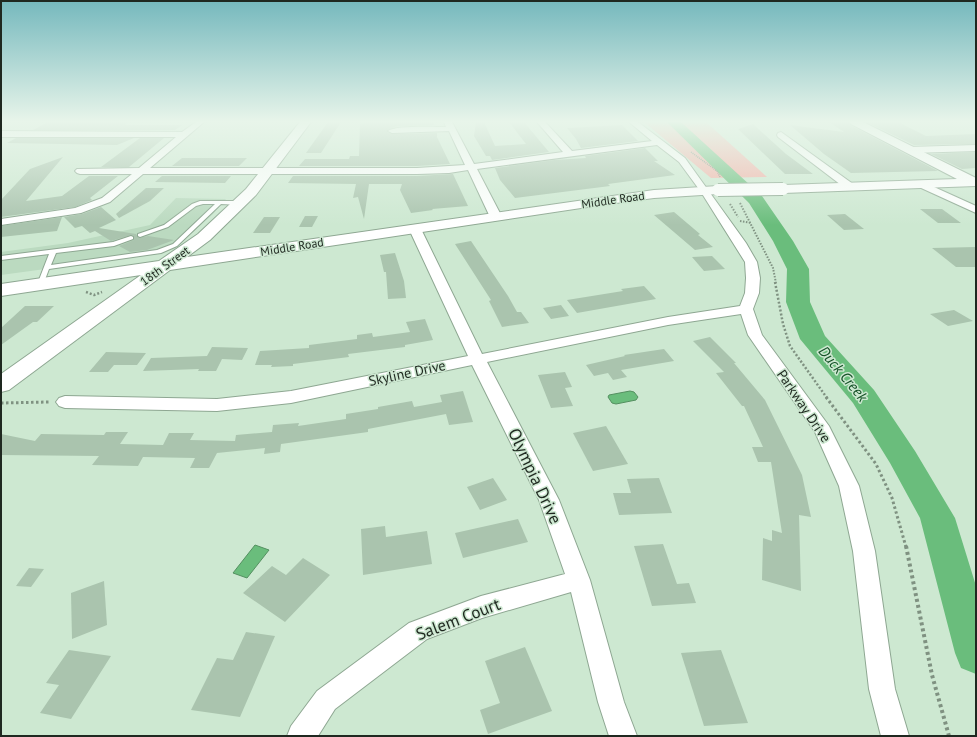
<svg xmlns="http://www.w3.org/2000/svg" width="977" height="737" font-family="'PT Sans',sans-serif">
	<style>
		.built { fill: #bbdac0 }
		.green { fill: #f4b2a9 }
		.water { fill: #6abd7c; stroke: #549060 }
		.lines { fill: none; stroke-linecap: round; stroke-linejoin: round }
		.river { fill: #6abd7c; fill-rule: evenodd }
		.building { fill: #aac4ae }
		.lane-casing { stroke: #8ea792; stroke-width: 2 }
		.street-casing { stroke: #8ea792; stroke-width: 2 }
		.secondary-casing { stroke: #8ea792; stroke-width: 2 }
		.path-far4 { stroke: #7f9181; stroke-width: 1.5; stroke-dasharray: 1 1; stroke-linecap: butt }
		.path-far3 { stroke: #7f9181; stroke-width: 2; stroke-dasharray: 1.5 1.5; stroke-linecap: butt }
		.path-far2 { stroke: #7f9181; stroke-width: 2.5; stroke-dasharray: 2 2; stroke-linecap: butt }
		.path-far1 { stroke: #7f9181; stroke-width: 3; stroke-dasharray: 2.5 2.5; stroke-linecap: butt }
		.path { stroke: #7f9181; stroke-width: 4; stroke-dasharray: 3 3; stroke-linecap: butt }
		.lane { fill: #fff; fill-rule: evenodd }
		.street { fill: #fff; fill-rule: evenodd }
		.secondary { fill: #fff; fill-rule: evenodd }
		.secondary-bridge-casing { stroke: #8ea792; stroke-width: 14; stroke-linecap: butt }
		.secondary-bridge { stroke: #fff; stroke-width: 12 }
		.labels { text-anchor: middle; stroke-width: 3; stroke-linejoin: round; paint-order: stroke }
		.far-street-label { font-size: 12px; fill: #1f2820; stroke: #cde8d1 }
		.street-label { font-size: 14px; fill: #1f2820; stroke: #cde8d1 }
		.water-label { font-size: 15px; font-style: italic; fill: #155127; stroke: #cde8d1 }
		.near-street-label { font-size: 17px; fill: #1f2820; stroke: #cde8d1 }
	</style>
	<rect width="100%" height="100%" fill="#cde8d1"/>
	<polygon class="built" points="176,198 226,199 213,214 174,249 156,254 1,275 1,252 68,243 150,225"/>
	<polygon class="green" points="644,122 706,122 767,177 711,178"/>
	<g class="water">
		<polygon points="630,391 634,392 638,397 636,400 616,404 612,403 608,397 609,395"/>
		<polygon points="255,545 269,550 247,578 233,573"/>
	</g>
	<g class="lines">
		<polygon class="river" points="667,122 681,122 762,196 793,241 809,269 810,302 825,336 874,390 915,451 955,518 976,586 976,674 961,668 955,653 920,518 890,463 853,403 800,339 786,302 787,269 773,241 749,203"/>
	</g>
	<g class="building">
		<polygon points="48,122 128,122 124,125 182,125 175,130 33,130"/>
		<polygon points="328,122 341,122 321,153 306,153"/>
		<polygon points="372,122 433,122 434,125 398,126 391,128 387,132 392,134 437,133 437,137 450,164 417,166 299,166 305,159 349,159 350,156 359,156 360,124"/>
		<polygon points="476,122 484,122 495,146 526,144 509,122 524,122 549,152 492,160 490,156 486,156 474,136"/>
		<polygon points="829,122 849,122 850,125 938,171 851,173 824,154 790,125 844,132"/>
		<polygon points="866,122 898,122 926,136 976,134 976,144 914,145"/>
		<polygon points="753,124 786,154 813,174 785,174 738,129"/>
		<polygon points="622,125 638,141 581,148 576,139 567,128"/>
		<polygon points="16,138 134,138 117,145 7,143"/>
		<polygon points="140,138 164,138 129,167 101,167"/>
		<polygon points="645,148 658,161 654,161 675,175 608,184 610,186 515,198 500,180 495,168 554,160 586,158 585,156"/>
		<polygon points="976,152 976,168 962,169 931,154"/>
		<polygon points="63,157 26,201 62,196 89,176 118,176 90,198 92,200 75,207 1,217 1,200 30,169"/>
		<polygon points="182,158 247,158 239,166 172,166"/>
		<polygon points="453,174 468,206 432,209 433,210 411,213 400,190 402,184 369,184 364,219 358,197 353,198 356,184 288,183 293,176 417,176"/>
		<polygon points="162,176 231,176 225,183 155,182"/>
		<polygon points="146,188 164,188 150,201 119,218 116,214"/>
		<polygon points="101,207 116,220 99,228 136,234 139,238 148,236 174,240 147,250 130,252 119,246 134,240 134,236 131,235 111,241 95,231 90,233 82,226 75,228 64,217 82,214"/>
		<polygon points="920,209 942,209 961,223 938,223"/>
		<polygon points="674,212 700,234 698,235 713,247 695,250 654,215"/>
		<polygon points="845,214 864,229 844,230 827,215"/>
		<polygon points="305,216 318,216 312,227 299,227"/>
		<polygon points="62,217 57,231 1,237 1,226"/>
		<polygon points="264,217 280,217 270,233 253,233"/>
		<polygon points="471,241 508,296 517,312 521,312 529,323 502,327 489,301 491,300 455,244"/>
		<polygon points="976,247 976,267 956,267 932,248"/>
		<polygon points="395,253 404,281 406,298 388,299 386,272 384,272 380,255"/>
		<polygon points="712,256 725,269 704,271 692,257"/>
		<polygon points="644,286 656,299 577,313 567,300 623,291 621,289"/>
		<polygon points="561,305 569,316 551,319 543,308"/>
		<polygon points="25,306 54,306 37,322 33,322 1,345 1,328"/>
		<polygon points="954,310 973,321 948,326 930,314"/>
		<polygon points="425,319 433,340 405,345 405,347 348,354 349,357 293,364 293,366 271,367 272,365 255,365 260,351 309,348 309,345 357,339 357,335 372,333 373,337 410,332 406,322"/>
		<polygon points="710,337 736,363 734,363 765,400 802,475 811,517 799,515 801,591 762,580 763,538 772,541 772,530 782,533 771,462 758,462 752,447 763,447 744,406 742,406 716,373 724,372 693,341"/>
		<polygon points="212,347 248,348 242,360 222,359 216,371 198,371 199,369 143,371 151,358 207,356"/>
		<polygon points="664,349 674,361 621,370 627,377 613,380 608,373 594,376 586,365 625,356 624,355"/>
		<polygon points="106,352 146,353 137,365 114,365 108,372 89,372"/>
		<polygon points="565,372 572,387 565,388 573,406 551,408 538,375"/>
		<polygon points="463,391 473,422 449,425 446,414 368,429 368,432 281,444 280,452 264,454 265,448 217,453 209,468 190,468 195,458 143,457 138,466 92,465 99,456 1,455 1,434 35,441 41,434 104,435 106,432 128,432 120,444 163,445 169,433 194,433 190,440 235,441 236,435 272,432 273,425 299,423 298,426 346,419 346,414 378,409 378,407 412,401 414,407 442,402 440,395"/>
		<polygon points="606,426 628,464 593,471 573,433"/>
		<polygon points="493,478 507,500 480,510 467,487"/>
		<polygon points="659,478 672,513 619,515 613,493 631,493 627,479"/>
		<polygon points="518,519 528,542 463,558 455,533"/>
		<polygon points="385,526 386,537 427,531 432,564 363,575 361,529"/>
		<polygon points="663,544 677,584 689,583 696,603 652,606 634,546"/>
		<polygon points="303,558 330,575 285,622 243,593 272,566 286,575"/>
		<polygon points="29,568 44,569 31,587 16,586"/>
		<polygon points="104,581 107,625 72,639 71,593"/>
		<polygon points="246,632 275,636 240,717 191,710 217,658 233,660"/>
		<polygon points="525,647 552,711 488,734 480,710 500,703 485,661"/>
		<polygon points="69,650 111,656 71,719 40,713 59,685 46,683"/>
		<polygon points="721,650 748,723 704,726 681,653"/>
	</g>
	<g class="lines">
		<g class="lane-casing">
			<polygon id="lane" points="200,201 240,201 243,203 240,205 221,204 177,246 161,253 49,269 43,285 40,287 37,285 49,254 1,260 1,256 113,242 131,236 133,237 133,239 114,246 56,253 51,265 157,250 173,244 215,204 203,204 196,206 168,227 140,237 138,236 138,234 164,225 192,204"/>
		</g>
		<g class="street-casing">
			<g id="street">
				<path d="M 196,122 L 204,122 L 150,168 L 417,168 L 465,165 L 449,131 L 392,133 L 388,131 C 395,125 435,127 446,127 L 444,122 L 452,122 L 474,164 L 563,152 L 537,122 L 545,122 L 572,151 L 652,141 L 629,122 L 638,122 L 685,158 L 746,243 L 757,262 L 760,278 L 759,293 L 753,309 L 762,335 L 829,426 L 859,486 L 875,551 L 895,689 L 909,736 L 881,736 L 869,689 L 853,551 L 839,486 L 815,432 L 748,335 L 741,314 L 668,325 L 487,362 L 559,500 L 590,580 L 624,702 L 637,736 L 609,736 L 598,702 L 571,592 L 482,618 L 427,639 L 335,709 L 318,736 L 287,736 L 291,726 L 317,691 L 409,623 L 481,596 L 565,574 L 539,500 L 472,365 L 291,403 L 217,411 L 65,408 L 59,406 L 56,402 L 59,398 L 65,396 L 217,399 L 291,391 L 468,356 L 409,229 L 411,227 L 419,227 L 421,229 L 482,354 L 668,317 L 740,306 L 745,293 L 746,278 L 745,262 L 701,192 L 679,162 L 657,145 L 477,169 L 502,217 L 496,220 L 490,217 L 468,170 L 449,173 L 417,174 L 143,174 L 110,202 L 81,213 L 1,225 L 1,219 L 75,208 L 102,198 L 132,174 L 80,174 L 77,173 L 75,171 L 77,169 L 139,168 L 176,137 L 1,137 L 1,131 L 182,132 Z"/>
				<polygon points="781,132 853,184 854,186 853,188 845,188 778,137 777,135 778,133"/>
				<polygon points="976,145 976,151 910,153 906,150 910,147"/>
				<polygon points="923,182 976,206 976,213 919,187 918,185"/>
			</g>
		</g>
		<g class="secondary-casing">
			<g id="secondary">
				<polygon points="300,122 311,122 256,195 210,240 187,257 654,190 718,186 723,187 725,190 723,193 718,194 654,198 601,205 170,270 9,390 1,392 1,374 141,275 1,296 1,284 159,261 198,234 246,189"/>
				<polygon points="850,122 863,122 976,178 976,186 783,193 778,192 776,189 778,186 783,185 957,179 851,124"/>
			</g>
		</g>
		<polyline class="path-far4" points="691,152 717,171 720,177"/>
		<g class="path-far3">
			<polyline points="740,203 773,268 776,283"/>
			<polyline points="730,204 738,217"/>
			<polyline points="740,221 751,223"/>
		</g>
		<g class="path-far2">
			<polyline points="775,282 783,324 790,346 827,398"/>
			<polyline points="86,292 94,295 102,292"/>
		</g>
		<g class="path-far1">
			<polyline points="826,397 876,464 892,498 906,547"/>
			<polyline points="1,403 49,402"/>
		</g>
		<polyline class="path" points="906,546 932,675 949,736"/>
		<use href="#lane" class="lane"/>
		<use href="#street" class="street"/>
		<use href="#secondary" class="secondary"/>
		<g class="secondary-bridge-casing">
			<polyline id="secondary-bridge" points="718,190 783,189"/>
		</g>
		<use href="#secondary-bridge" class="secondary-bridge"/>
	</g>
	<linearGradient id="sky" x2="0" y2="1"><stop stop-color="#75b8bd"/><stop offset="0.54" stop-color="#e8f5ea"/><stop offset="1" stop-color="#e8f5ea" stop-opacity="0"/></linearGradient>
	<rect width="977" height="225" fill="url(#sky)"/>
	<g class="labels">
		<g class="far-street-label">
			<text transform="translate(613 200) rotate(-8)" y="4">Middle Road</text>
			<text transform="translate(292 247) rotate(-9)" y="4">Middle Road</text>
			<text transform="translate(165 266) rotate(-36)" y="4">18th Street</text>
		</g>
		<g class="street-label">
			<text transform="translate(407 373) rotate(-12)" y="5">Skyline Drive</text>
			<text transform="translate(804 406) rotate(56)" y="5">Parkway Drive</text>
		</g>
		<g class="water-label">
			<text transform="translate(843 374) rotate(50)" y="5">Duck Creek</text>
		</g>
		<g class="near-street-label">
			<text transform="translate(535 476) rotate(65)" y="6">Olympia Drive</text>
			<text transform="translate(458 619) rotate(-21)" y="6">Salem Court</text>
		</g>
	</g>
	<rect width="977" height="737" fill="none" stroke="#1f2820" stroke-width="4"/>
</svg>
